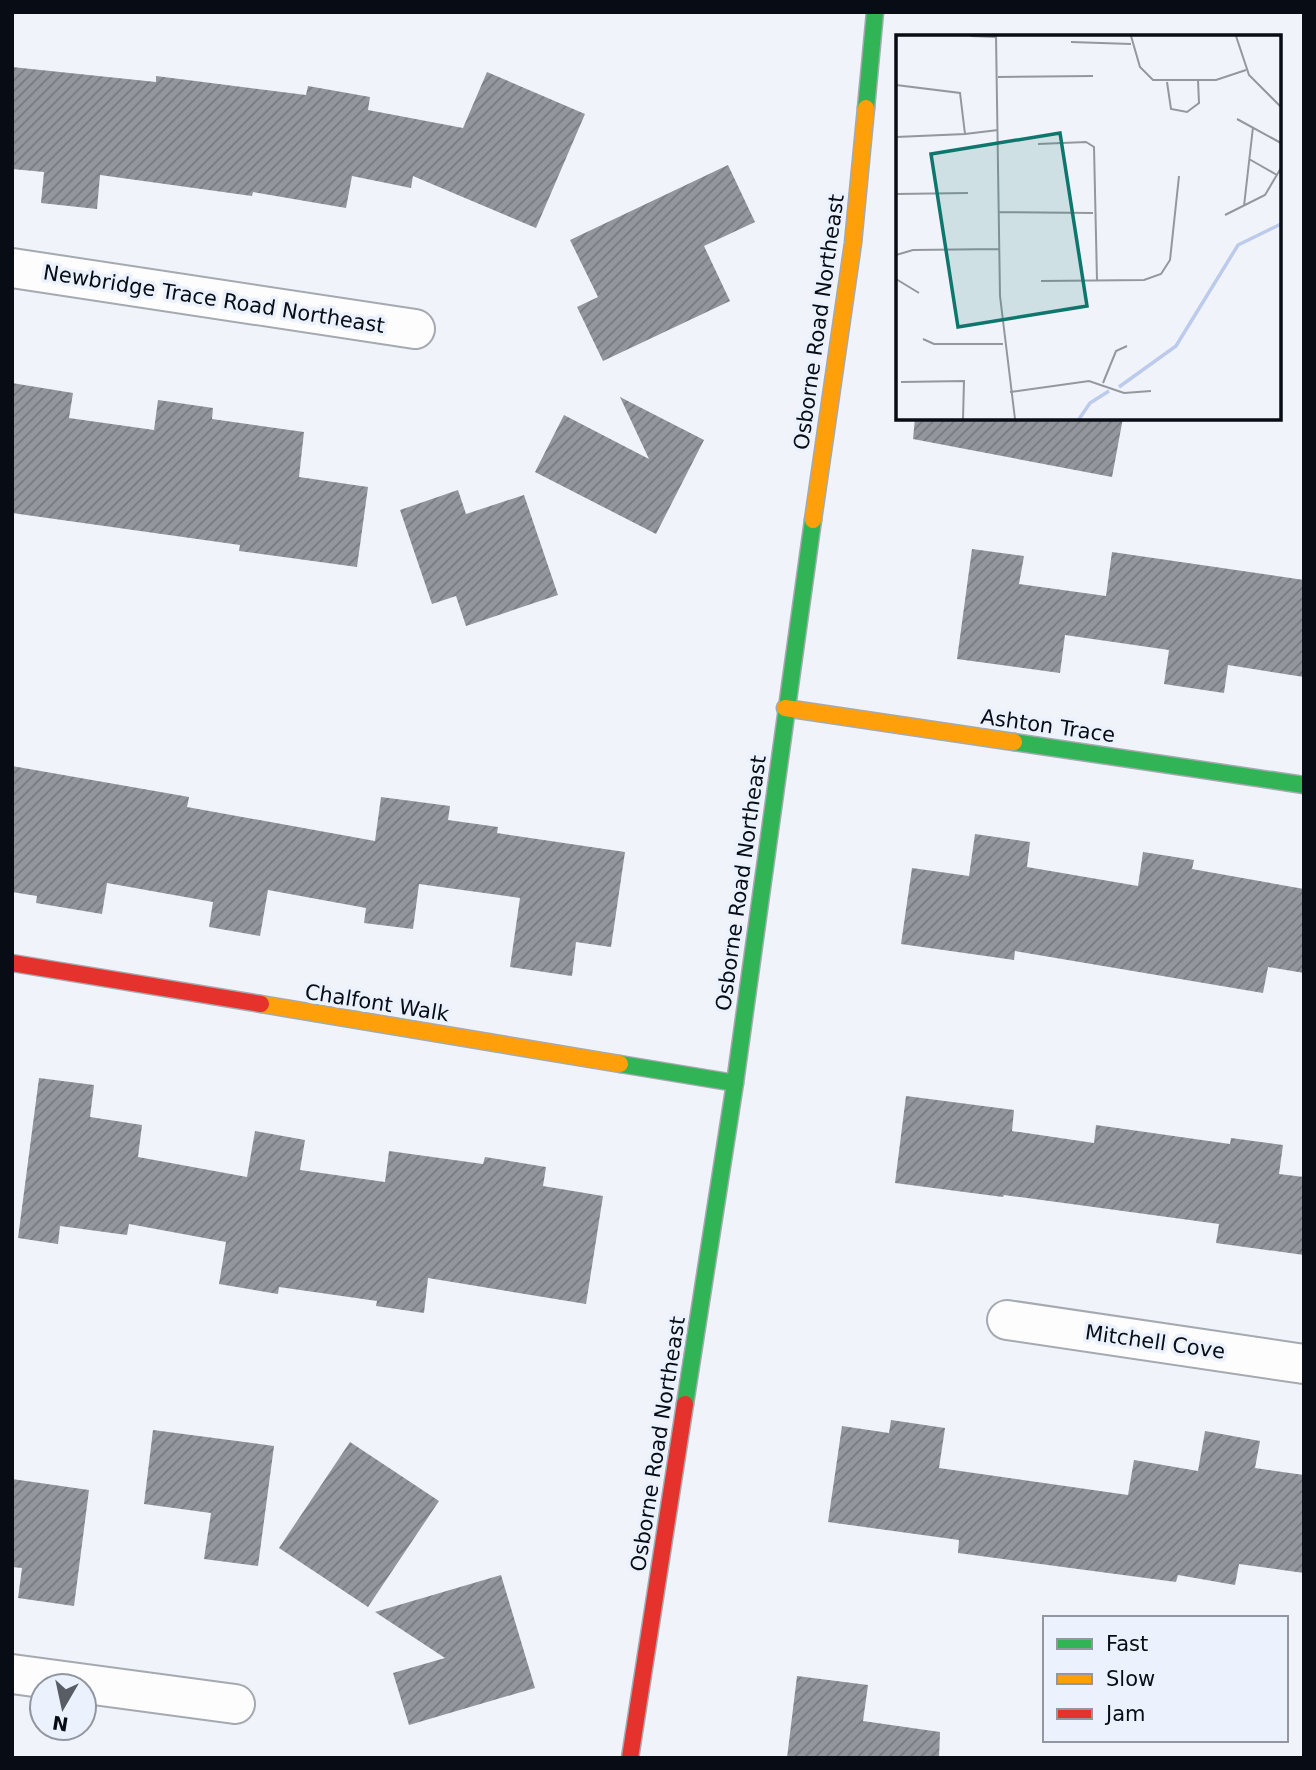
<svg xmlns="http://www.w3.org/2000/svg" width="1316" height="1770" font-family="'DejaVu Sans',sans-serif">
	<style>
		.building { fill: url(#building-hatch) }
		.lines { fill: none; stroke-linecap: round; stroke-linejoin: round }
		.street-casing { stroke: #a5a9b0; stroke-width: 42 }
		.fast-casing { stroke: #a5a9b0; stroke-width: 19 }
		.slow-casing { stroke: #a5a9b0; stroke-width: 19 }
		.jam-casing { stroke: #a5a9b0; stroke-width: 19 }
		.street { stroke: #fdfdfe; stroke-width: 38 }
		.fast { stroke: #30b455; stroke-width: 16 }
		.slow { stroke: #ff9f0a; stroke-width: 16 }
		.jam { stroke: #e5322d; stroke-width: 16 }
		.labels { text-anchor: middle; stroke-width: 7; stroke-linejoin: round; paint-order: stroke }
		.street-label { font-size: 21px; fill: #080c15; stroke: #ecf2fd }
		.inset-river { fill: none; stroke: #bccaeb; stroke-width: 3.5 }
		.inset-road { fill: none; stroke: #93979e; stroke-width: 2 }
		.view { fill: #0f766e; fill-opacity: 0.15; stroke: #0f766e; stroke-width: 3.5 }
		.inset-edge { fill: none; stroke: #080c15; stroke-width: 3.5 }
	</style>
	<defs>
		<pattern id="building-hatch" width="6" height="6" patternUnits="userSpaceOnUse" patternTransform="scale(1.75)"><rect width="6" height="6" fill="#93969d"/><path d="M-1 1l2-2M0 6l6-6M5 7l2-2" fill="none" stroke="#76797f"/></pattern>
	</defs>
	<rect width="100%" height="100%" fill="#f0f3f9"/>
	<g class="building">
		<polygon points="12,67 156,82 156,76 306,95 308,86 370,97 368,110 463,128 487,72 585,114 536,228 413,176 411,188 352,176 346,208 253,192 252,196 100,175 97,209 41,203 44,172 12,169"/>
		<polygon points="728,165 755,222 704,246 730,301 603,361 577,307 598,297 570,240"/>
		<polygon points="12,383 73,393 69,418 154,430 158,400 213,408 212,419 304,432 299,477 368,487 357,567 239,551 240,545 12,513"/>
		<polygon points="620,397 704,440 656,534 535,472 564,415 649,459"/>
		<polygon points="915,418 1123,418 1112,477 913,439"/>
		<polygon points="458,490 466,514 524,495 558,595 466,626 456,596 432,604 400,510"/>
		<polygon points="972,549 1024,556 1019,584 1106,596 1112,552 1304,580 1304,677 1228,665 1224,693 1164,684 1169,650 1065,635 1060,673 957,659"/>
		<polygon points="12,766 189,797 187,807 375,841 381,797 450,806 448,820 498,827 497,833 625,852 611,947 576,942 572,976 510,967 520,898 419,884 413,929 364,923 366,908 268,890 260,936 209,927 213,902 107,883 102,914 36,903 37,896 12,892"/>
		<polygon points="975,834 1030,842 1027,867 1138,886 1143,852 1194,860 1192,869 1304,889 1304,973 1268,967 1263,993 1015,951 1014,960 901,944 912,868 969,876"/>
		<polygon points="39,1078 94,1085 90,1117 142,1125 138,1157 247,1177 255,1131 305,1140 300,1170 385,1182 389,1151 483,1164 485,1157 546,1167 543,1186 603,1196 586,1304 428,1278 424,1313 376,1306 377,1301 279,1287 278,1294 219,1284 226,1242 129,1224 127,1235 60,1226 58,1244 18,1238"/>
		<polygon points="906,1096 1014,1110 1012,1131 1094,1143 1096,1125 1230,1144 1231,1138 1283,1145 1279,1174 1304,1177 1304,1255 1216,1243 1219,1224 1004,1195 1003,1197 895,1183"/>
		<polygon points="891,1420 945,1428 939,1468 1128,1495 1134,1460 1198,1471 1205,1431 1260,1441 1255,1468 1304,1475 1304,1573 1239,1564 1235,1585 1178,1575 1176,1582 958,1553 959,1540 828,1522 842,1426 889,1433"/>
		<polygon points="153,1430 274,1446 258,1566 204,1559 211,1513 144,1504"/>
		<polygon points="350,1442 439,1501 368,1607 279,1548"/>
		<polygon points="12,1479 89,1490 74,1606 18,1598 22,1568 12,1567"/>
		<polygon points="501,1575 535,1688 409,1725 393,1673 445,1658 375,1612"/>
		<polygon points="797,1676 868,1685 863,1721 940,1732 939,1758 787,1758"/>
	</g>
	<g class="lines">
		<g class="street-casing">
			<g id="street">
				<polyline points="12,268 415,329"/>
				<polyline points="1007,1320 1304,1364"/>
				<polyline points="12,1674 235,1704"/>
			</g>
		</g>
		<g class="fast-casing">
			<g id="fast">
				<polyline points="866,108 875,12"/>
				<polyline points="1014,742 1304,785"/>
				<polyline points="620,1064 735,1083"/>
				<polyline points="685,1404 735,1083 813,520"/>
			</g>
		</g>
		<g class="slow-casing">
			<g id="slow">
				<polyline points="813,520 853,243 866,108"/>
				<polyline points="785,708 1014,742"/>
				<polyline points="261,1004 620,1064"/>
			</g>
		</g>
		<g class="jam-casing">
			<g id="jam">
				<polyline points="12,963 261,1004"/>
				<polyline points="630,1758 685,1404"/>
			</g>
		</g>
		<use href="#street" class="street"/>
		<use href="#fast" class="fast"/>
		<use href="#slow" class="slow"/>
		<use href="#jam" class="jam"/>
	</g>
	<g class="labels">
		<g class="street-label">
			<text transform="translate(214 299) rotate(9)" y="7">Newbridge Trace Road Northeast</text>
			<text transform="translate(819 322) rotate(-82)" y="7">Osborne Road Northeast</text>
			<text transform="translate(1048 726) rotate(8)" y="7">Ashton Trace</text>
			<text transform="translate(741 883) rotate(-82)" y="7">Osborne Road Northeast</text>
			<text transform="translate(377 1003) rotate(9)" y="7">Chalfont Walk</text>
			<text transform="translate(1155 1342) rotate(8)" y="7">Mitchell Cove</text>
			<text transform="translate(658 1444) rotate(-81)" y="7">Osborne Road Northeast</text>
		</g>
	</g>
	<g transform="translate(896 35)">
		<rect width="385" height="385" fill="#f0f3f9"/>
		<path class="inset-river" d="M 223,352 L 280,311 L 342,210 L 385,189M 183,384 L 194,368 L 213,356"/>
		<path class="inset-road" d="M 75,1 L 100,2M 100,1 L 104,261 L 119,384M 235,1 L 244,32 L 257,45 L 320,45 L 350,35M 340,1 L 353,40 L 385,72M 175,7 L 235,9M 102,42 L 197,41M 271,47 L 275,74 L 291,77 L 303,68 L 302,45M 0,50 L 64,58 L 69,99 L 0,102M 341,84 L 385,108M 69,99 L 102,95M 142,109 L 190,107 L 198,112 L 201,245M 353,124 L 381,140M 0,159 L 72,158M 348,171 L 357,92M 102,177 L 197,178M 329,180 L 369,160 L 385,133M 0,220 L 17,215 L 103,214M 0,244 L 23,258M 145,246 L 248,245 L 265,239 L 274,225 L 283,141M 27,304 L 38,309 L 107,309M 5,347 L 68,346 L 67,384M 207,348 L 220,316 L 231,311M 114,357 L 193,346 L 228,358 L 255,356"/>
		<path class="view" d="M 164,98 L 191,271 L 62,292 L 35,119 Z"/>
		<rect width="385" height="385" class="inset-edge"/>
	</g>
	<rect width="1316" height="1770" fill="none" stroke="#080c15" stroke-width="28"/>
	<rect x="1043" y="1616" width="245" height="126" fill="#ecf2fd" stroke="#9196a0" stroke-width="2"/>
	<rect x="1057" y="1639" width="35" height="10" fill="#30b455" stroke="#9196a0" stroke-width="2"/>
	<text x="1106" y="1651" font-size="21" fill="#080c15">Fast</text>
	<rect x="1057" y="1674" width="35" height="10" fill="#ff9f0a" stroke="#9196a0" stroke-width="2"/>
	<text x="1106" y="1686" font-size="21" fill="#080c15">Slow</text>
	<rect x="1057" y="1709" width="35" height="10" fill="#e5322d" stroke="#9196a0" stroke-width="2"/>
	<text x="1106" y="1721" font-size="21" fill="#080c15">Jam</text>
	<g transform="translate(63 1707) rotate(189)"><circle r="33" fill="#ecf2fd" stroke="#9196a0" stroke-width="2"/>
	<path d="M0-5L12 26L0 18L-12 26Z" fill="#595d65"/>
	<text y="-10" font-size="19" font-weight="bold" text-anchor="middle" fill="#080c15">N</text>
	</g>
</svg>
